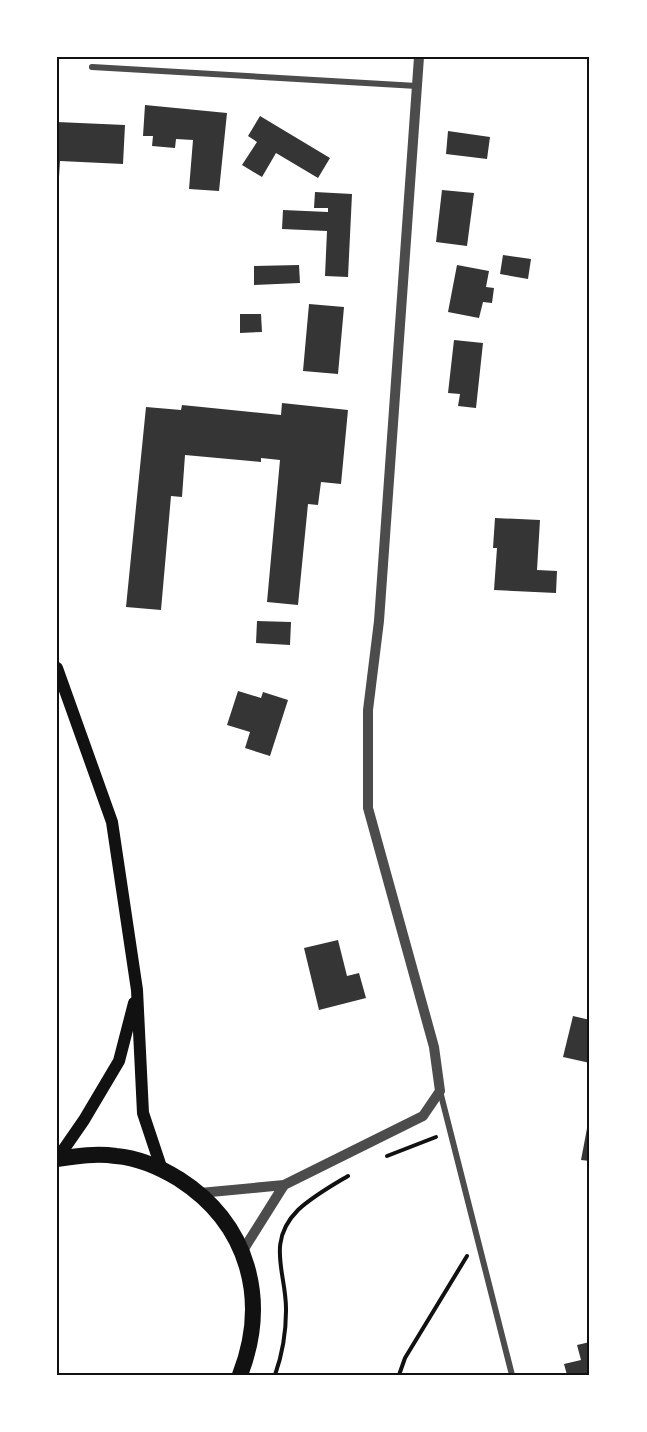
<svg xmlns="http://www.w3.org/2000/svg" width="647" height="1432" font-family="'Noto Serif',serif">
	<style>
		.building { fill: #353535 }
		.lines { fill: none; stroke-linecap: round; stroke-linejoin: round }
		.path { stroke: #111; stroke-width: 4 }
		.minor { stroke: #4c4c4c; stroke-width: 6 }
		.tertiary { stroke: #4c4c4c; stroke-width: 10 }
		.secondary { stroke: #111; stroke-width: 12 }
		.trunk { stroke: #111; stroke-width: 16 }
		.neatline { fill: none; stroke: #111; stroke-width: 2 }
	</style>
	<rect width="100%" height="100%" fill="#fff"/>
	<g class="building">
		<polygon points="145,105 227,113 219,191 189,189 193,140 176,139 175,148 152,146 153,136 143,136"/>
		<polygon points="260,116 330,158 318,178 276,153 262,177 242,165 257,142 248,136"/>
		<polygon points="57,122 125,125 123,164 60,161 59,177 57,177"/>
		<polygon points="448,131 490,137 487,159 446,154"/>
		<polygon points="442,190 474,193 467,246 436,242"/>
		<polygon points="315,192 352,194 348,277 325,276 327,231 282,229 283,210 328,212 328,208 314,208"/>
		<polygon points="503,255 531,259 528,279 500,274"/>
		<polygon points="299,265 300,283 254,285 254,266"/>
		<polygon points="457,265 489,271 486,287 494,288 492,303 483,302 479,318 448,312"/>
		<polygon points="309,304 344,307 338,374 303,371"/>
		<polygon points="240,314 261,314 262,332 240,333"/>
		<polygon points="454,340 483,343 476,408 458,406 460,394 448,393"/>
		<polygon points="282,403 348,410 341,484 321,482 318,505 308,504 298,605 267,602 280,460 261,458 261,462 185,455 182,497 171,496 161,610 126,607 146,407 181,410 182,405 281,415"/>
		<polygon points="495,518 540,520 537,570 557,571 556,593 494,590 497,548 493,548"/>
		<polygon points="257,621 291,622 290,645 256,643"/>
		<polygon points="238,691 261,698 263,692 288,700 270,756 245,748 250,732 227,725"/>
		<polygon points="338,940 347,976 359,973 366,998 319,1010 304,948"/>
		<polygon points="573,1016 590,1020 590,1063 563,1057"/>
		<polygon points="589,1118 590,1119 590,1161 581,1160"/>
		<polygon points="590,1342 590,1375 567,1375 564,1364 581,1360 577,1345"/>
	</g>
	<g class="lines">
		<g class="path">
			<polyline points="387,1156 436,1137"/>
			<path d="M 275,1375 C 282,1355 286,1333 286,1311 C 287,1274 265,1243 298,1210 C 313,1196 331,1186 348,1176"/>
			<polyline points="399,1375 405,1358 467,1256"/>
		</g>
		<g class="minor">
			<polyline points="92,67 417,86"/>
			<polyline points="440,1091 512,1375"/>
		</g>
		<g class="tertiary">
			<polyline points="200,1193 284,1185 423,1116 440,1091 434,1047 368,808 368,710 379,621 419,57"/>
			<polyline points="242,1252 284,1185"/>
		</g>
		<g class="secondary">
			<polyline points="57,668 112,822 137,990 143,1113 161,1167"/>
			<polyline points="57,1159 84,1120 119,1061 134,1003"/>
		</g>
		<path class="trunk" d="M 57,1159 C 77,1156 96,1153 116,1156 C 139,1158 161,1168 179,1179 C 249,1224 269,1300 240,1375"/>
	</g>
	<rect width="647" height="1432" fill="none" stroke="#ffffff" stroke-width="117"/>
	<rect x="58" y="58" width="530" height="1316" class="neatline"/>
</svg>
